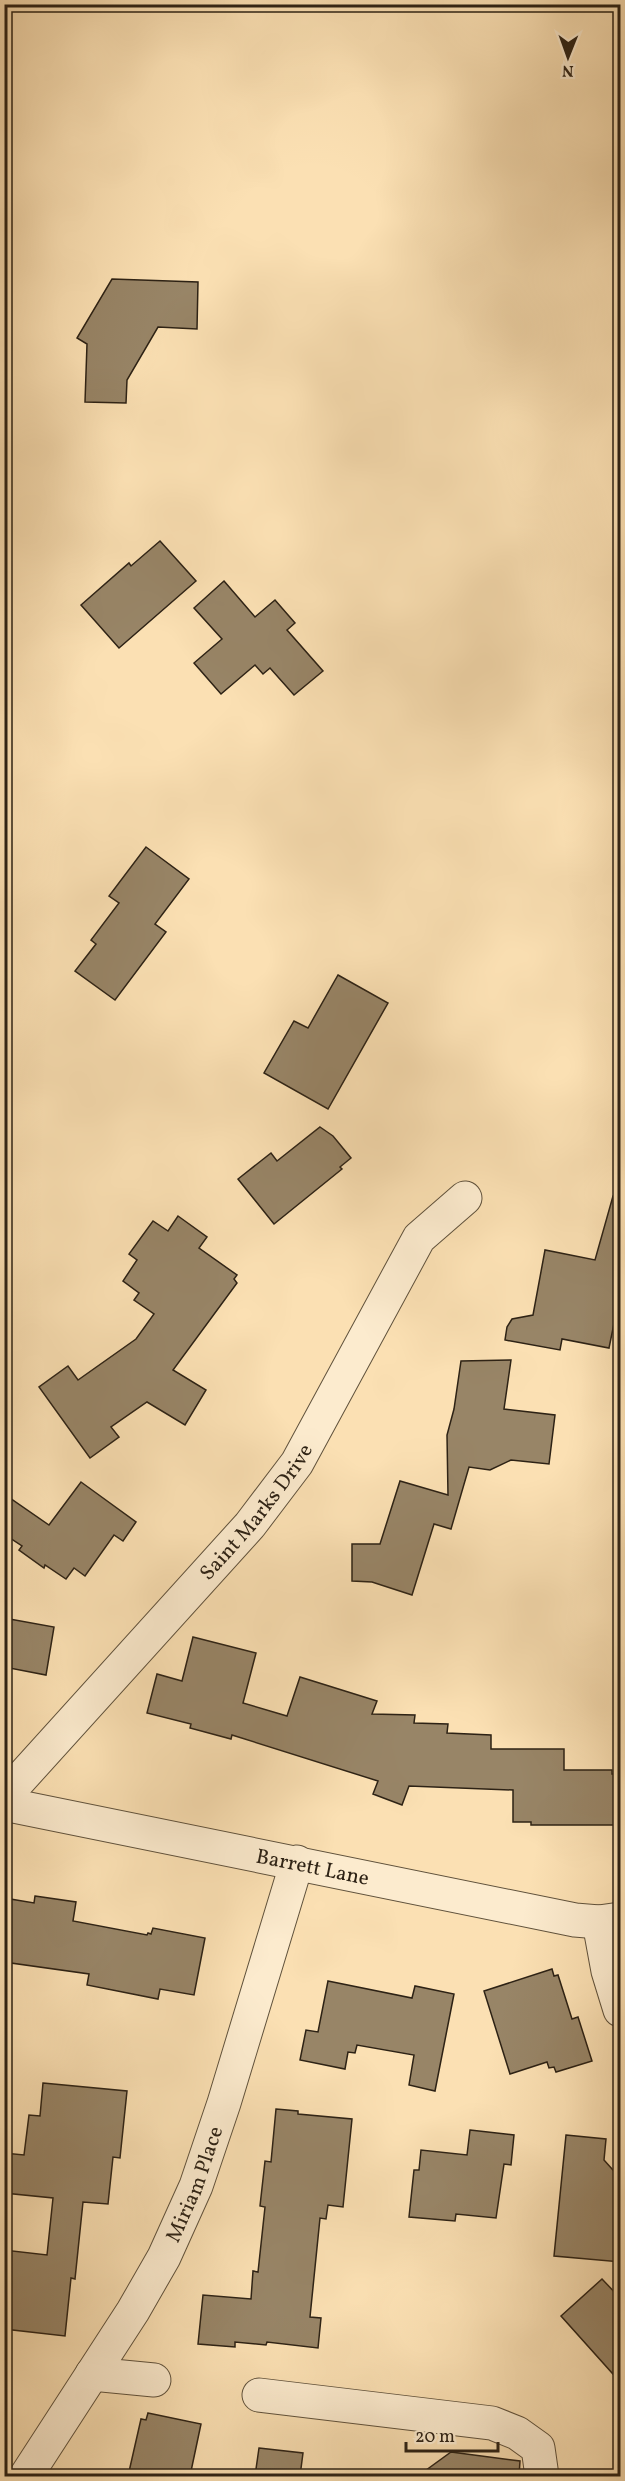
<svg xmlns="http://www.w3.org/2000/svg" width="625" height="2481" font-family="Vollkorn,serif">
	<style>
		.building { fill: #988567; stroke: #2d2215; stroke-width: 1.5 }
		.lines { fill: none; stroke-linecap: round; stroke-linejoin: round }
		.minor-casing { stroke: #60523c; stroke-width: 35 }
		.minor { stroke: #fcebce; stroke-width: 33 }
		.labels { text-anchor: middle; stroke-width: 4.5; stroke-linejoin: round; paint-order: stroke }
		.street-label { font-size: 21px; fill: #2d2215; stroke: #fcebce }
	</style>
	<rect width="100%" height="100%" fill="#fbe0b3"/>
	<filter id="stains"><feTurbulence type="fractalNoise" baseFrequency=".00333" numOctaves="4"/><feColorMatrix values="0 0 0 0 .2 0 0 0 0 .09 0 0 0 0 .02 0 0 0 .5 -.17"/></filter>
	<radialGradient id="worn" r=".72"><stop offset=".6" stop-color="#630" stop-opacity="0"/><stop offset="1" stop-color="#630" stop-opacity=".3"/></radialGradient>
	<g class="building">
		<polygon points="112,279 198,282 197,329 158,327 127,380 126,403 85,402 87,344 77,338"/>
		<polygon points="160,541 196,581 119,648 81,605 129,563 131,566"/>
		<polygon points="224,581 255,617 275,600 295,623 287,630 323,671 294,695 270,668 263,674 255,665 221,694 194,663 222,639 194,608"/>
		<polygon points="146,847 189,879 155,924 166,932 115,1000 75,971 96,944 91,940 119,903 109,896"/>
		<polygon points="338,975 388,1003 328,1109 264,1073 294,1021 308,1028"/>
		<polygon points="320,1127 333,1136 351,1158 340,1167 342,1169 274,1224 238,1179 271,1153 277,1161"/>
		<polygon points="613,1196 621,1197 621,1305 618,1304 609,1348 562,1339 560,1350 505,1340 507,1327 512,1319 533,1315 545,1250 595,1260"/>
		<polygon points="178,1216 207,1237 199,1248 237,1275 234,1279 237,1283 173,1370 206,1390 185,1425 147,1402 111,1427 119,1437 90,1458 39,1387 68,1366 78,1380 136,1339 154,1314 134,1300 139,1293 123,1281 137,1260 129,1254 153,1221 168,1231"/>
		<polygon points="511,1360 504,1409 555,1415 549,1464 511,1460 490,1470 469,1467 451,1529 434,1524 412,1595 372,1582 352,1581 352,1544 380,1544 400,1481 448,1495 447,1435 454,1409 461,1361"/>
		<polygon points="81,1482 136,1522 123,1541 114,1535 85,1576 74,1568 66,1579 45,1565 44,1568 19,1550 22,1546 4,1534 4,1494 49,1525"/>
		<polygon points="4,1618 54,1627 46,1675 4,1667"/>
		<polygon points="193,1637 256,1653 243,1703 287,1716 300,1677 377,1701 372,1714 415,1715 414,1723 448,1724 447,1733 491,1735 491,1749 564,1749 564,1770 612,1770 612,1774 621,1774 621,1825 531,1825 531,1822 513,1822 513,1790 409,1786 402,1805 373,1794 378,1781 232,1735 231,1739 190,1728 191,1724 147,1713 157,1674 182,1681"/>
		<polygon points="35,1896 76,1902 73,1921 147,1935 148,1933 151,1934 153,1928 205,1938 194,1995 160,1989 158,1999 87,1985 89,1974 4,1962 4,1898 34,1903"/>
		<polygon points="552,1969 554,1976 558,1975 572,2019 578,2017 592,2061 556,2072 554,2067 549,2068 547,2062 510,2074 484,1991"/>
		<polygon points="328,1981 412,1998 415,1986 454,1994 435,2091 409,2085 414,2055 357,2045 355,2053 348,2052 345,2069 300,2060 306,2030 318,2032"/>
		<polygon points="43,2083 127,2091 120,2158 113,2157 108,2204 83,2202 75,2279 71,2278 65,2336 4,2329 4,2250 47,2255 53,2198 4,2193 4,2153 24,2155 29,2115 40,2116"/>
		<polygon points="276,2109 298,2111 298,2114 352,2119 343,2207 328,2205 326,2219 320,2218 310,2317 321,2318 318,2348 267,2342 266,2345 235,2342 235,2347 198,2344 203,2295 251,2299 253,2271 258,2272 265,2207 260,2206 265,2161 271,2162"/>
		<polygon points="470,2130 514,2135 511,2165 504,2164 496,2218 456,2214 455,2221 409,2217 414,2170 419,2170 421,2150 467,2155"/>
		<polygon points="566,2135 606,2139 604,2160 621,2179 621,2262 554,2256"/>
		<polygon points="602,2279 621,2299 621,2383 561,2316"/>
		<polygon points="148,2413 201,2424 190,2476 128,2476 141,2419 146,2420"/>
		<polygon points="259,2448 303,2453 300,2476 255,2476"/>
		<polygon points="451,2452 520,2461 519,2476 418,2476"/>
	</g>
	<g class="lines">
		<g class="minor-casing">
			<g id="minor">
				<path id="s1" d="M 4,1797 L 250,1525 L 297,1463 L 419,1238 L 465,1198"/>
				<path id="s2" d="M 4,1804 L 575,1920 L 599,1922 L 620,1919"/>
				<polyline points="599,1922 608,1971 620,2010"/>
				<polyline points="92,2374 154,2380"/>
				<polyline points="259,2395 492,2423 517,2433 538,2448 542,2476"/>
				<path id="s3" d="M 26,2476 L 133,2311 L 164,2257 L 196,2186 L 224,2103 L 297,1862"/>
			</g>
		</g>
		<use href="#minor" class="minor"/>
	</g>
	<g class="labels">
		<g class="street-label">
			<text dy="7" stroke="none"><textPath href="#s1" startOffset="381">Saint Marks Drive</textPath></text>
			<text dy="7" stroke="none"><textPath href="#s2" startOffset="315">Barrett Lane</textPath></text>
			<text dy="7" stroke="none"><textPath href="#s3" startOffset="338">Miriam Place</textPath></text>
		</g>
	</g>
	<rect width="625" height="2481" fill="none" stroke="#fbe0b3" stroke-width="24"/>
	<rect x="6" y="6" width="613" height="2469" fill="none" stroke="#2d2215" stroke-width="3"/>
	<rect x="12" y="12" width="601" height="2457" fill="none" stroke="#2d2215" stroke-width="1.5"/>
	<g transform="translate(568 57) rotate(181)" stroke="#fcebce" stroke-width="4.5" paint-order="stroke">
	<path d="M0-4.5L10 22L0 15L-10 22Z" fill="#2d2215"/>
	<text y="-9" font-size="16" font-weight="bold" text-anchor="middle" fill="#2d2215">N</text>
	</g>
	<path d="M406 2442v9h92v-9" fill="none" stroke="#2d2215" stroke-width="3"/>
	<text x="415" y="2442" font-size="18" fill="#2d2215" stroke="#fcebce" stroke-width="4.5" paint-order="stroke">20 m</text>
	<rect width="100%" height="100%" filter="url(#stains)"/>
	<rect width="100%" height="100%" fill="url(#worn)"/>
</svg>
